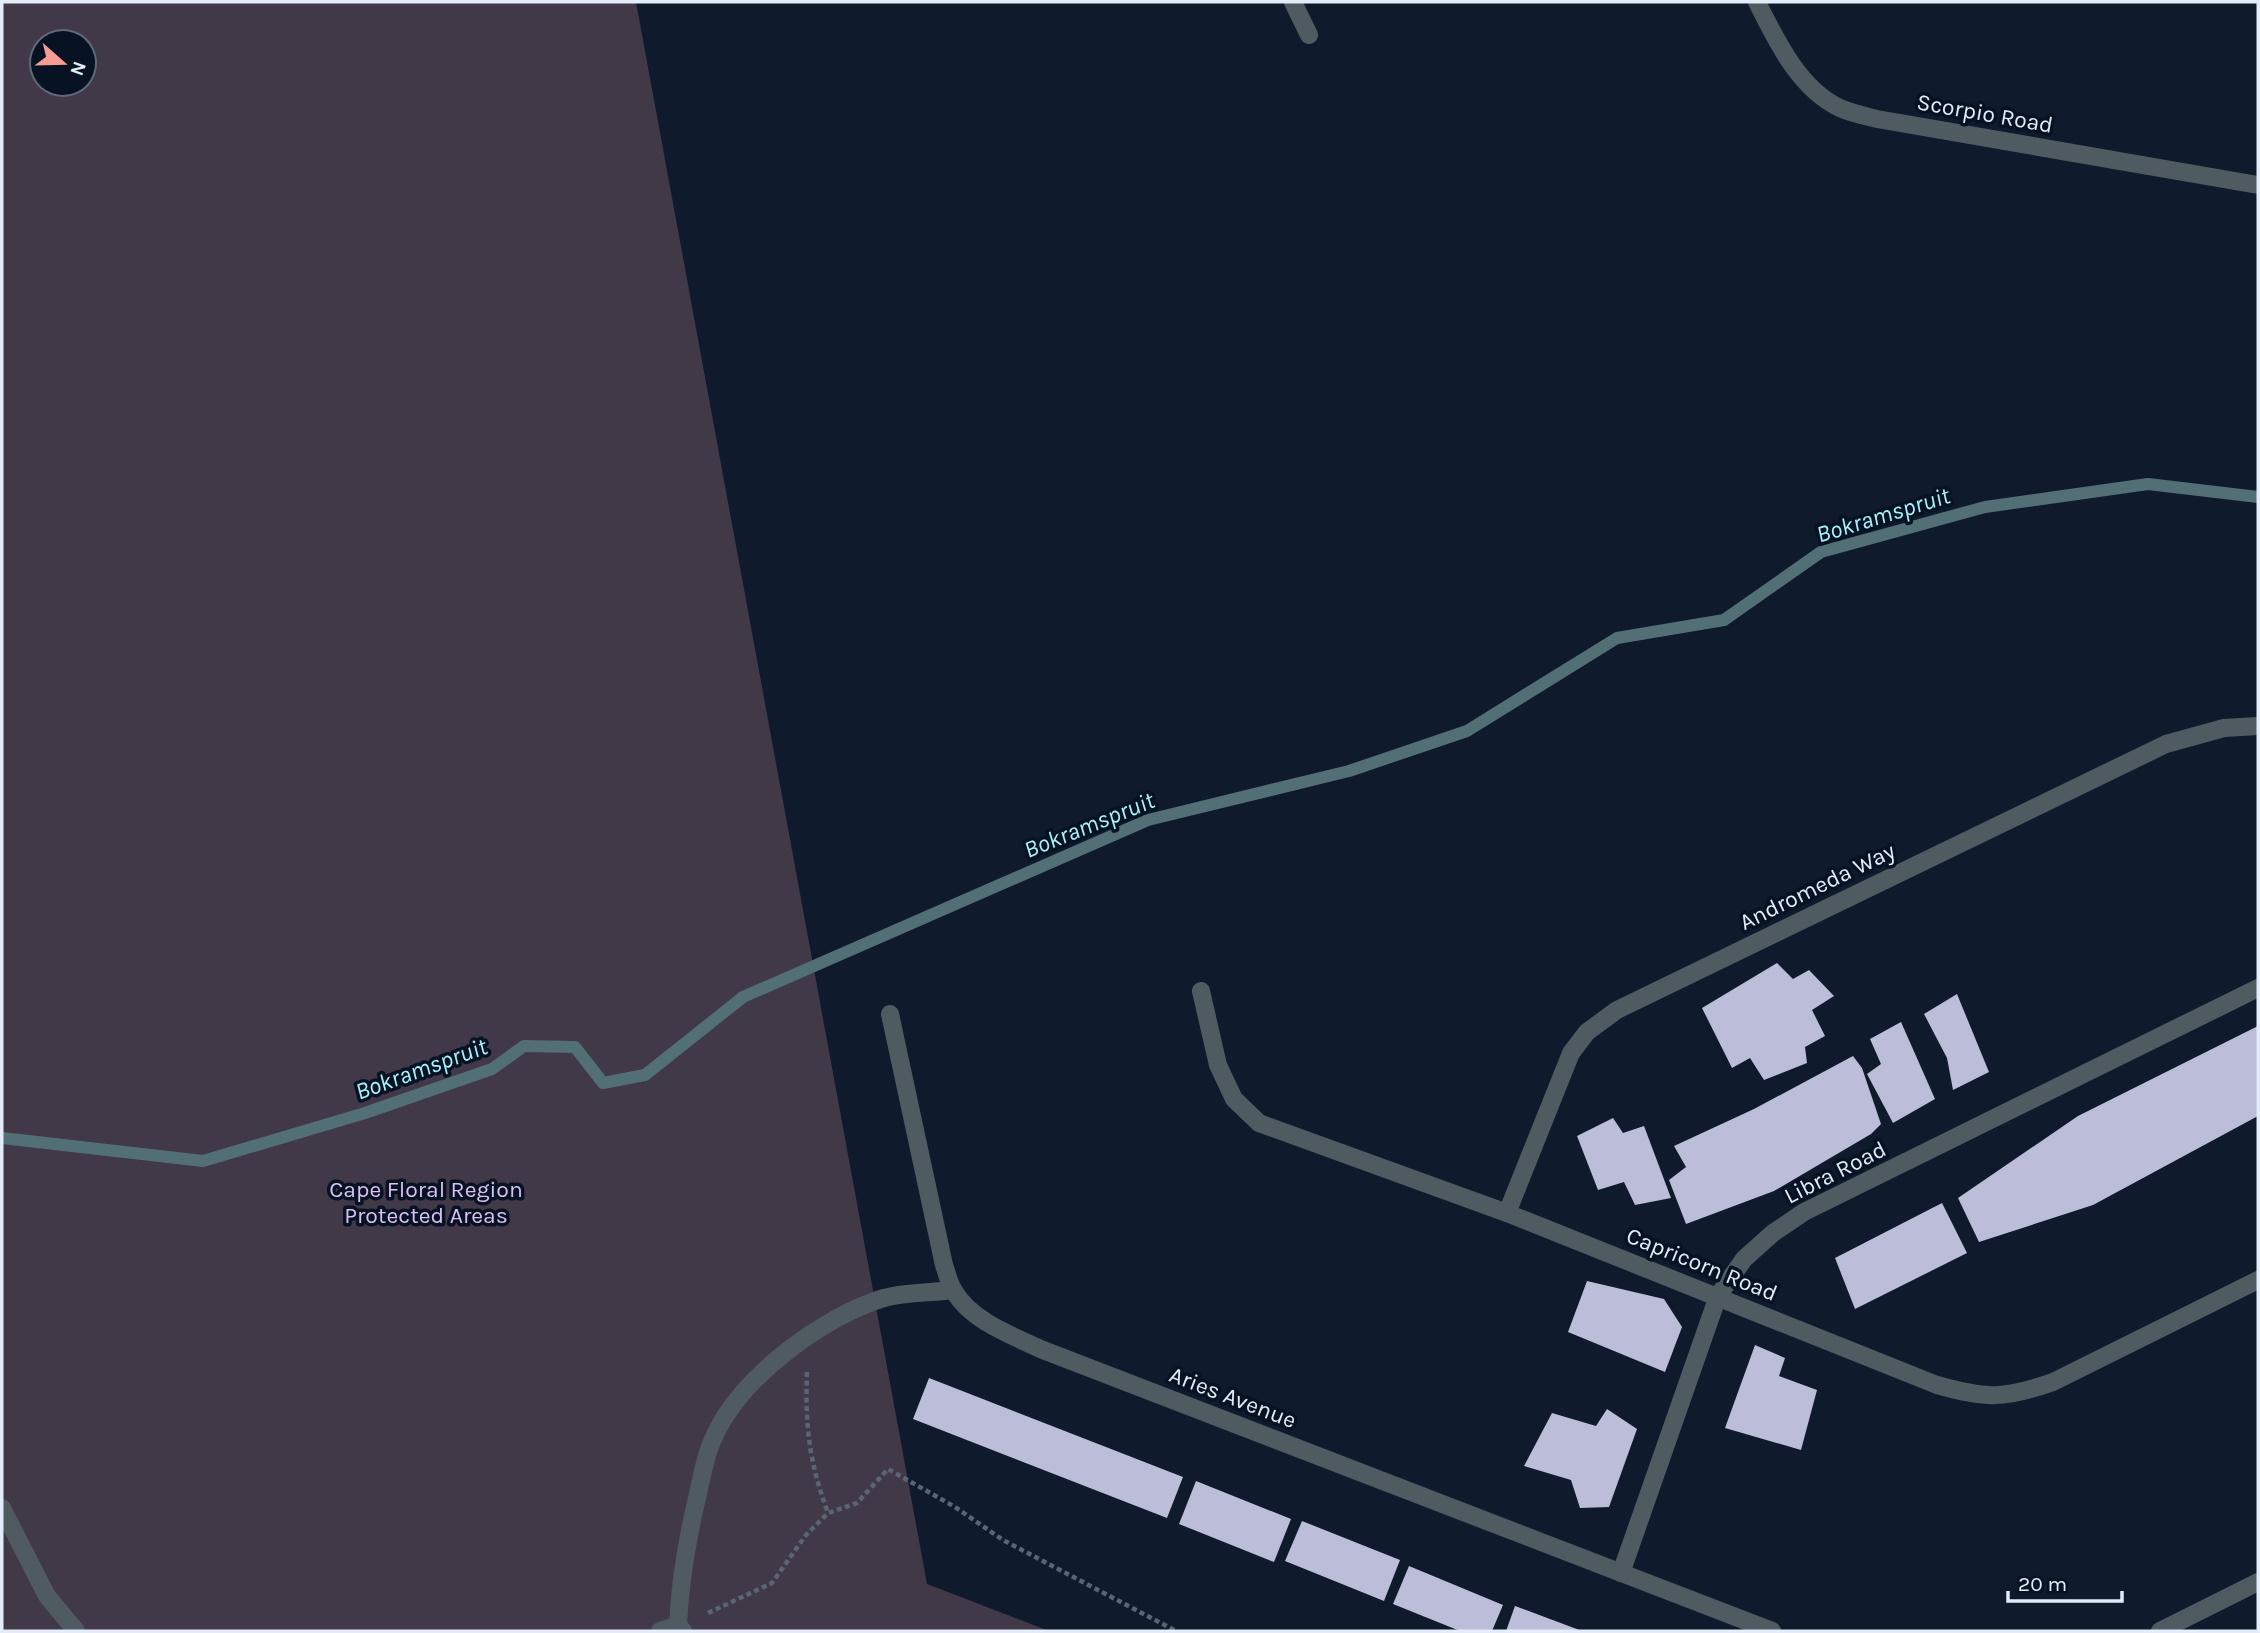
<svg xmlns="http://www.w3.org/2000/svg" width="2260" height="1633" font-family="Karla,sans-serif">
	<style>
		.green { fill: #413848; fill-rule: evenodd }
		.lines { fill: none; stroke-linecap: round; stroke-linejoin: round }
		.stream { stroke: #526f76; stroke-width: 12 }
		.building { fill: #bcbdd8 }
		.path { stroke: #5a6574; stroke-width: 4.5; stroke-dasharray: 5 3.5; stroke-linecap: butt }
		.minor { stroke: #505b61; stroke-width: 18 }
		.labels { text-anchor: middle; stroke-width: 7; stroke-linejoin: round; paint-order: stroke }
		.street-label { font-size: 23px; fill: #e3ecf8; stroke: #071223 }
		.park-label { font-size: 23px; fill: #dbc1f2; stroke: #071223 }
		.water-label { font-size: 24px; font-style: italic; fill: #a9f2fb; stroke: #071223 }
	</style>
	<rect width="100%" height="100%" fill="#0f1b2d"/>
	<path class="green" d="M 2,2 L 636,2 L 927,1584 L 1049,1631 L 2,1631 ZM 42,42 L 84,42 L 84,84 L 42,84 Z"/>
	<g class="lines">
		<polyline class="stream" points="2,1138 203,1161 365,1113 492,1069 524,1046 575,1047 603,1083 645,1075 743,997 1148,820 1349,771 1467,731 1617,638 1724,620 1821,552 1985,507 2148,484 2258,497"/>
	</g>
	<g class="building">
		<polygon points="1777,963 1793,979 1809,970 1834,996 1812,1010 1825,1036 1805,1047 1807,1063 1764,1080 1750,1058 1732,1068 1702,1008"/>
		<polygon points="1957,994 1989,1072 1953,1090 1947,1058 1924,1014"/>
		<polygon points="1901,1022 1935,1099 1893,1123 1867,1074 1881,1064 1870,1039"/>
		<polygon points="2258,1026 2258,1116 2093,1205 1979,1242 1958,1198 2078,1116"/>
		<polygon points="1853,1056 1862,1068 1881,1124 1871,1134 1774,1191 1686,1224 1669,1180 1686,1167 1674,1146 1754,1109"/>
		<polygon points="1613,1118 1623,1133 1644,1126 1671,1198 1635,1205 1624,1182 1598,1190 1577,1136"/>
		<polygon points="1942,1203 1967,1253 1855,1309 1835,1258"/>
		<polygon points="1587,1281 1664,1299 1682,1327 1665,1372 1568,1332"/>
		<polygon points="1755,1345 1785,1358 1779,1376 1817,1390 1801,1450 1725,1428"/>
		<polygon points="929,1378 1183,1477 1167,1518 913,1419"/>
		<polygon points="1607,1409 1637,1429 1609,1507 1580,1508 1571,1480 1524,1466 1552,1413 1596,1426"/>
		<polygon points="1196,1481 1291,1519 1274,1562 1179,1524"/>
		<polygon points="1302,1521 1400,1560 1384,1601 1285,1561"/>
		<polygon points="1409,1566 1503,1605 1492,1631 1460,1631 1393,1604"/>
		<polygon points="1515,1606 1582,1631 1506,1631"/>
	</g>
	<g class="lines">
		<g class="path">
			<path d="M 807,1372 C 805,1425 809,1462 828,1513"/>
			<polyline points="708,1613 772,1583 806,1535 828,1513 857,1503 888,1469 955,1507 1003,1540 1176,1631"/>
		</g>
		<g class="minor">
			<polyline points="1293,2 1309,35"/>
			<path d="M 1757,2 C 1776,40 1799,89 1840,108 C 1851,113 1865,116 1877,119 L 2258,185"/>
			<path d="M 1201,991 L 1218,1065 L 1234,1099 L 1259,1123 L 1507,1213 L 1937,1385 C 1986,1399 2005,1399 2053,1382 L 2258,1280"/>
			<path d="M 890,1014 L 944,1265 C 947,1273 949,1284 954,1291 C 971,1321 1013,1336 1043,1350 L 1772,1631"/>
			<polyline points="1507,1213 1571,1053 1587,1032 1617,1010 2166,744 2224,728 2258,726"/>
			<polyline points="2,1508 47,1596 76,1631"/>
			<polyline points="1621,1573 1718,1296 1744,1259 1773,1233 1804,1212 2258,988"/>
			<polyline points="660,1631 678,1625 683,1631"/>
			<path d="M 678,1631 C 679,1583 688,1535 699,1489 C 703,1471 706,1453 714,1437 C 740,1378 823,1316 884,1298 C 905,1292 931,1293 953,1290"/>
			<polyline points="2160,1631 2258,1582"/>
		</g>
	</g>
	<g class="labels">
		<g class="street-label">
			<text transform="translate(1985 113) rotate(10)" y="8">Scorpio Road</text>
			<text transform="translate(1817 886) rotate(-26)" y="8">Andromeda Way</text>
			<text transform="translate(1835 1172) rotate(-27)" y="8">Libra Road</text>
			<text transform="translate(1702 1264) rotate(22)" y="8">Capricorn Road</text>
			<text transform="translate(1233 1397) rotate(21)" y="8">Aries Avenue</text>
		</g>
		<g class="park-label">
			<text x="426" y="1197">Cape Floral Region<tspan x="426" dy="26">Protected Areas</tspan></text>
		</g>
		<g class="water-label">
			<text transform="translate(1883 515) rotate(-17)" y="8">Bokramspruit</text>
			<text transform="translate(1089 825) rotate(-22)" y="8">Bokramspruit</text>
			<text transform="translate(421 1069) rotate(-20)" y="8">Bokramspruit</text>
		</g>
	</g>
	<rect width="2260" height="1633" fill="none" stroke="#e3ecf8" stroke-width="7"/>
	<g transform="translate(63 63) rotate(110)"><circle r="33" fill="#071223" stroke="#5f6978" stroke-width="2"/>
	<path d="M0-5L12 26L0 18L-12 26Z" fill="#f59c93"/>
	<text y="-10" font-size="19" font-weight="bold" text-anchor="middle" fill="#e3ecf8">N</text>
	</g>
	<path d="M2008 1591v10h114v-10" fill="none" stroke="#e3ecf8" stroke-width="3.5"/>
	<text x="2018" y="1591" font-size="21" fill="#e3ecf8" stroke="#071223" stroke-width="5" paint-order="stroke">20 m</text>
</svg>
